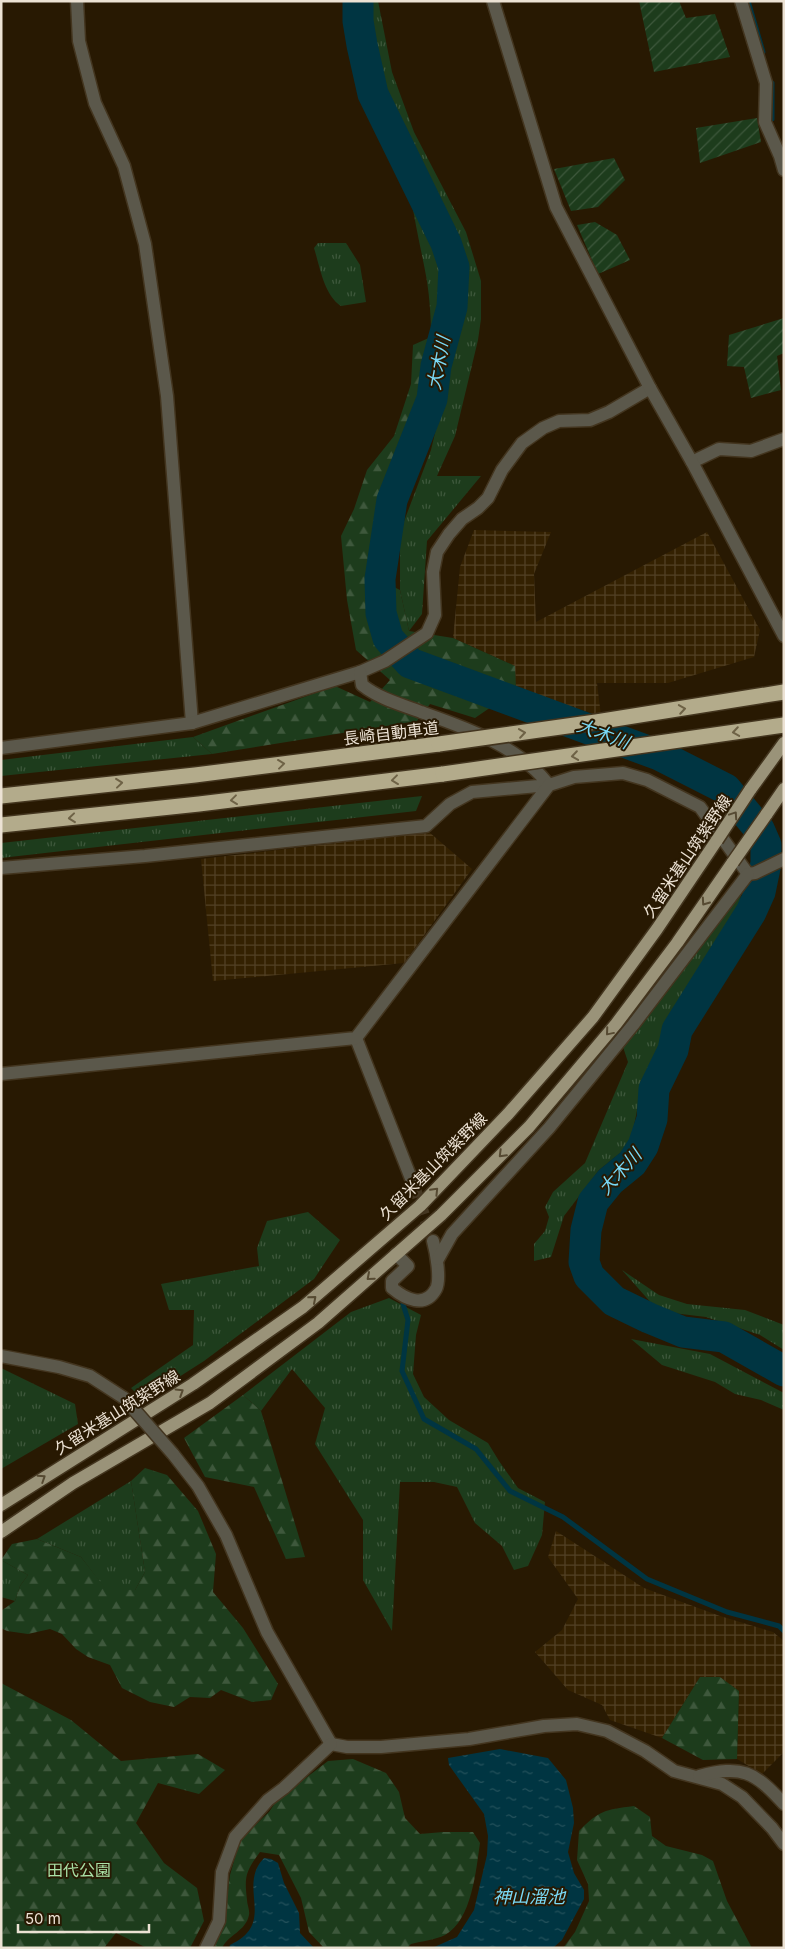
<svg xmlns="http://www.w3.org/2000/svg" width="785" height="1949" font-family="Inter,'Noto Sans JP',sans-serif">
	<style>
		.industrial { fill: url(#industrial-grid) }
		.grass { fill: url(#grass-tufts) }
		.forest { fill: url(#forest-firs) }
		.garden { fill: url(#garden-furrows) }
		.water { fill: url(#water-ripples) }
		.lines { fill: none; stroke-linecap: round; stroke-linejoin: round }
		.stream { stroke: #003542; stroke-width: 5 }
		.river { stroke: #003542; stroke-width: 31 }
		.minor-tunnel { stroke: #453722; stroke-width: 12; stroke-dasharray: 12 6; stroke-linecap: butt }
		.minor-casing { stroke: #43351f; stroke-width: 15 }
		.tertiary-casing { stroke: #43351f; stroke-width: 15 }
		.primary-casing { stroke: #43351f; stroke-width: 15 }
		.motorway-casing { stroke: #43351f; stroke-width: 18 }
		.minor { stroke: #5b584b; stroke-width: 12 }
		.tertiary { stroke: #5b584b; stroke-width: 12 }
		.primary { stroke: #9a9379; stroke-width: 12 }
		.motorway { stroke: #b3ab8b; stroke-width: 15 }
		.minor-bridge-casing { stroke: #43351f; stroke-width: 15; stroke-linecap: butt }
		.primary-bridge-casing { stroke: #43351f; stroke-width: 15; stroke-linecap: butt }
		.motorway-bridge-casing { stroke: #43351f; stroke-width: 18; stroke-linecap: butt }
		.minor-bridge { stroke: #5b584b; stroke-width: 12 }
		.primary-bridge { stroke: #9a9379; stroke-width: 12 }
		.motorway-bridge { stroke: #b3ab8b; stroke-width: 15 }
		.oneway { stroke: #6e6246 }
		.oneway2 { stroke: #564a32 }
		.labels { text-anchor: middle; stroke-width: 4; stroke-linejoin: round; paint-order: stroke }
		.street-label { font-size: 16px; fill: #ece2d4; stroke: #281902 }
		.park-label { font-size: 16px; fill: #a9e1a6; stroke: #281902 }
		.water-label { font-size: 18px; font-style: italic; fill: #79d9f6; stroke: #281902 }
	</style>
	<defs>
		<pattern id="industrial-grid" width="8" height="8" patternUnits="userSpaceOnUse" patternTransform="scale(1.25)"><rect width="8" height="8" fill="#342101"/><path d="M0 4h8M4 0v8" fill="none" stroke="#524125"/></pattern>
		<pattern id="grass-tufts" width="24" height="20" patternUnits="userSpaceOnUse" patternTransform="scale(1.25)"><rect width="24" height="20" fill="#1d3c1c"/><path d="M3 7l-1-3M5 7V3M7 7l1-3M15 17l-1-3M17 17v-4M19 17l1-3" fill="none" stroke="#3e583c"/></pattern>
		<pattern id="forest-firs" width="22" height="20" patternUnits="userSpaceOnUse" patternTransform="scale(1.25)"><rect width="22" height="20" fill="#1d3c1c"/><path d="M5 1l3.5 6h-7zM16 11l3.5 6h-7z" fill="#3e583c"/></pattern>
		<pattern id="garden-furrows" width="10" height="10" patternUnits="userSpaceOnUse" patternTransform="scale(1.25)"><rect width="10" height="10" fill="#1d3c1c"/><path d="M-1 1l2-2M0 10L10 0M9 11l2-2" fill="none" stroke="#3e583c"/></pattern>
		<pattern id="water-ripples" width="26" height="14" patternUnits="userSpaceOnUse" patternTransform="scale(1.25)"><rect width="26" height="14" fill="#003542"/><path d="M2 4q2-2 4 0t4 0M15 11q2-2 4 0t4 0" fill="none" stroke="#25525c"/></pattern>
	</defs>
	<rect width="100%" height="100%" fill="#281902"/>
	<g class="industrial">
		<polygon points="474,530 551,532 534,574 536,622 707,532 760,630 754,657 668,683 597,683 601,716 516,690 515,666 453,638 460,567"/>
		<polygon points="429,832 472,869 404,963 213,981 201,859"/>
		<polygon points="556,1531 644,1588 720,1616 773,1632 784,1641 784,1752 762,1774 737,1759 739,1691 700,1677 662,1738 610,1720 602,1705 568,1690 535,1652 562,1630 578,1599 548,1557"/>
	</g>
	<g class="grass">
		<polygon points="365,1 378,1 392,72 414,132 466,232 481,281 481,319 478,340 455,436 437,476 481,476 427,541 422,614 409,631 400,590 400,532 431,450 460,328 461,270 453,241 379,88 365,25"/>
		<path d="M 411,196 L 431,231 L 442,274 L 430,363 C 432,335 431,308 427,281 C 422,253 415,225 411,196 Z"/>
		<path d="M 318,243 L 346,243 L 360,265 L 366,302 L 341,306 C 324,295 320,267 314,248 Z"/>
		<polygon points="193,737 212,754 1,776 1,760"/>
		<polygon points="422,796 416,811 1,858 1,843"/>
		<polygon points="741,892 739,916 677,1006 643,1081 630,1145 599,1170 564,1216 551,1257 534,1261 534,1244 545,1231 549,1217 545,1207 553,1192 585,1163 628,1062 623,1047"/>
		<polygon points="308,1212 340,1240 314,1279 204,1361 143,1400 131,1388 193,1345 194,1310 169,1310 161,1284 259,1266 257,1248 267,1221"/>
		<polygon points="622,1270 659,1295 687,1304 745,1310 784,1325 784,1350 760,1335 706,1317 673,1313 653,1305"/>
		<polygon points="389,1298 421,1315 416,1335 413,1374 424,1397 449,1420 488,1443 499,1461 518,1488 545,1502 542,1535 528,1566 514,1570 502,1546 475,1523 457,1487 434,1482 400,1482 392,1631 363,1580 363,1520 315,1444 325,1408 292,1369 261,1411 243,1395 351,1312"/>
		<polygon points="631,1339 710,1354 784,1393 784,1410 761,1400 735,1394 715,1382 662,1365"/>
		<polygon points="1,1368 75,1404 78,1424 1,1469"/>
		<polygon points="131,1481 145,1572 135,1590 106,1590 81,1557 37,1539"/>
		<polygon points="1,1560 28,1575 20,1586 15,1601 1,1597"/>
	</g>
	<g class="forest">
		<polygon points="431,337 425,403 384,497 374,577 400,590 409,631 453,638 515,666 516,690 475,718 430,704 417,721 212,754 193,737 335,686 370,702 390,680 356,650 347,600 341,536 354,509 367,470 394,436 411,384 413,345"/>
		<polygon points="243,1395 261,1411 305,1557 286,1559 254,1487 205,1477 184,1438"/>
		<polygon points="145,1468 167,1475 198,1511 216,1554 213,1592 243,1628 278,1684 271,1700 252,1702 221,1690 210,1698 190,1697 174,1707 150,1702 122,1688 110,1665 88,1657 76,1649 62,1634 50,1629 28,1634 7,1631 1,1628 1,1611 15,1601 20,1586 28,1575 1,1560 12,1544 37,1539 81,1557 106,1589 135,1590 145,1572 131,1481"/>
		<polygon points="700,1677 720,1677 739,1691 737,1759 703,1760 662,1738"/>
		<polygon points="1,1683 71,1720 121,1761 198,1754 225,1770 199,1794 158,1783 136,1823 164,1863 197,1888 204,1921 190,1948 147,1948 116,1933 104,1948 1,1948"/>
		<path d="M 353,1759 L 386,1773 L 399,1792 L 405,1818 L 420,1834 L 443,1832 L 473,1832 L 480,1843 C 476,1870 472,1920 445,1935 C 435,1940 422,1941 411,1944 L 407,1948 L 324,1948 L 309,1932 L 301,1898 L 279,1855 L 260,1852 C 246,1871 244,1876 247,1900 C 247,1904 250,1911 249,1915 C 246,1931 228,1935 222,1948 L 212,1948 L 224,1922 L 230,1875 L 240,1840 L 269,1812 L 277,1800 L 328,1761 Z"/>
		<path d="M 634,1806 L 650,1817 L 652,1836 L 666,1846 L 702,1855 L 713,1861 L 727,1901 L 752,1948 L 563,1948 L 575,1932 L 589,1901 L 588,1884 L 577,1860 L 579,1831 C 600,1810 604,1810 634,1806 Z"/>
	</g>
	<g class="garden">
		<polygon points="639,1 679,1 686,18 715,14 730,57 654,72"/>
		<polygon points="757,118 761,142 700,163 696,128"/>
		<polygon points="614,158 625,180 598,207 571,211 554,169"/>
		<polygon points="595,222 617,235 630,260 598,274 577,225"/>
		<polygon points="784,318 784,353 777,356 781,390 751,398 744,367 727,366 729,335"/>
	</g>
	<g class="water">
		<polygon points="500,1749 548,1758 566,1780 573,1808 574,1823 568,1852 574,1873 584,1890 584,1899 562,1940 554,1947 432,1948 457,1937 474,1910 487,1855 488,1836 484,1814 449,1765 448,1758"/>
		<path d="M 264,1858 L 271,1859 L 278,1863 L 284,1883 L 299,1913 L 300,1933 L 314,1948 L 229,1948 L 230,1945 C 278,1923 236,1887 264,1858 Z"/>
	</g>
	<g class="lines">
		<g class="stream">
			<polyline points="748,1 763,52"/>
			<polyline points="772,119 772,83"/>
			<polyline points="403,1304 408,1320 402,1371 424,1419 476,1449 510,1491 563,1517 647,1579 727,1612 779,1626 784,1631"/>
		</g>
		<polyline class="river" points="358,1 358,21 362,45 373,94 446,243 454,267 452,307 436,366 432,399 392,500 380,579 381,613 388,638 410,663 659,755 726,789 759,829 766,845 766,863 760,892 751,912 677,1030 673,1050 654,1089 652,1119 643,1146 632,1163 610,1181 593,1202 586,1230 584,1262 589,1276 614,1301 649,1318 683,1332 724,1337 784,1371"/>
		<polyline class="minor-tunnel" points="414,1186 433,1241"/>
		<g class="minor-casing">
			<g id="minor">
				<polyline points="77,1 79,41 95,103 124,166 145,244 167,396 192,723"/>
				<polyline points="741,1 766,83 765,122 780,156 784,170"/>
				<polyline points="692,462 719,449 751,451 784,439"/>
				<polyline points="1,748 192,723 360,672 385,661 427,633 435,615 433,572 437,552 449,534 462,519 478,508 488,498 502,470 522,443 543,428 559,421 590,420 609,412 650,388"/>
				<path d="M 1,868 L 145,856 L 426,826 L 450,804 L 472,792 L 549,785 C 519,746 466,728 421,712 C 400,704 380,699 362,685 L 360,672"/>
				<polyline points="356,1038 414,1186"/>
				<polyline points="1,1074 356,1038 549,785 574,777 623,773 647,780 700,807 748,874 755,873 784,859"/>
				<path d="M 396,1254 L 408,1266 L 392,1281 L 392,1288 C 405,1299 425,1309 436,1289 C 441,1279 436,1252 433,1241"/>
				<polyline points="438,1259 452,1234 549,1128 633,1025 748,874"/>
				<polyline points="1,1356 59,1367 90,1376 124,1398"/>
				<polyline points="173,1454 198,1486 226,1535 267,1632 331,1744"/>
				<polyline points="331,1744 347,1747 381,1747 469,1739 544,1726 577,1724 607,1731 645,1751 674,1771 722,1784 742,1797 772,1828 784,1844"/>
				<path d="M 699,1776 C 742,1765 754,1771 784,1804"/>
				<polyline points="206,1948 219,1921 222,1872 235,1837 268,1800 284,1788 331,1744"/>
			</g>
		</g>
		<g class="tertiary-casing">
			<polyline id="tertiary" points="493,1 556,207 650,388 692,462 784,636"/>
		</g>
		<g class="primary-casing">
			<g id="primary">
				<polyline points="750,790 784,743"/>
				<polyline points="766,815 784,789"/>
				<polyline points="1,1505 193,1384 303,1307 420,1206 508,1114 593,1017 657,929 717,840"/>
				<polyline points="1,1532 73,1483 210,1403 318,1323 441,1215 529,1127 616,1024 677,943 733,862"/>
			</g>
		</g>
		<g class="motorway-casing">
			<g id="motorway">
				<polyline points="1,796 195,775 439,744"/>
				<polyline points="1,825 199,804 443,774"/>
			</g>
		</g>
		<use href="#minor" class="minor"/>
		<use href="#tertiary" class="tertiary"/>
		<use href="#primary" class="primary"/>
		<use href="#motorway" class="motorway"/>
		<g class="minor-bridge-casing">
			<polyline id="minor-bridge" points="124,1398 173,1454"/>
		</g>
		<g class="primary-bridge-casing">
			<g id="primary-bridge">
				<polyline points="717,840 750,790"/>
				<polyline points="733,862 766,815"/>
			</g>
		</g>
		<g class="motorway-bridge-casing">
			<g id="motorway-bridge">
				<polyline points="439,744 596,722 784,692"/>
				<polyline points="443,774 784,725"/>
			</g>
		</g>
		<use href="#minor-bridge" class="minor-bridge"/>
		<use href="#primary-bridge" class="primary-bridge"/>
		<use href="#motorway-bridge" class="motorway-bridge"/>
	</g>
	<defs><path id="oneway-chevron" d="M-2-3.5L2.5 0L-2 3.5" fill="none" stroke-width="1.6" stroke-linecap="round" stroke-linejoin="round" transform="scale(1.25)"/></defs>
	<g class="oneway">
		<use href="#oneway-chevron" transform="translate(682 709) rotate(-9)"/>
		<use href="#oneway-chevron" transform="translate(736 732) rotate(171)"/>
		<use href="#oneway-chevron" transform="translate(522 733) rotate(-8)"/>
		<use href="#oneway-chevron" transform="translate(575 756) rotate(172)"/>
		<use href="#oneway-chevron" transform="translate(281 764) rotate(-7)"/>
		<use href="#oneway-chevron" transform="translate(395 780) rotate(173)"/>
		<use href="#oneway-chevron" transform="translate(119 783) rotate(-6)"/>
		<use href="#oneway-chevron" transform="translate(234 800) rotate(173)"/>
		<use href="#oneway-chevron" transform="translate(72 818) rotate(174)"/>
	</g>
	<g class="oneway2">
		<use href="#oneway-chevron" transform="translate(734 815) rotate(-56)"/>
		<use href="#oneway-chevron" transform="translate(705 902) rotate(125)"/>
		<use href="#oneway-chevron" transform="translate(609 1032) rotate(130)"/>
		<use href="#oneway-chevron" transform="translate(502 1154) rotate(135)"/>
		<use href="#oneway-chevron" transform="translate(435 1191) rotate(-46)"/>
		<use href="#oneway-chevron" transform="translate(370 1277) rotate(139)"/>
		<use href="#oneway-chevron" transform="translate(313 1299) rotate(-41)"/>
		<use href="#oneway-chevron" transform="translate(180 1392) rotate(-32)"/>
		<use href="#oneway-chevron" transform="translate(42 1478) rotate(-33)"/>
	</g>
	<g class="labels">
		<g class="street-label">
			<text transform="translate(391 733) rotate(-7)" y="6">長崎自動車道</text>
			<text transform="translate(687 856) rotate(-56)" y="6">久留米基山筑紫野線</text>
			<text transform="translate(433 1166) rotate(-45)" y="6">久留米基山筑紫野線</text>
			<text transform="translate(117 1412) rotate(-32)" y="6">久留米基山筑紫野線</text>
		</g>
		<g class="park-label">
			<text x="79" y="1876">田代公園</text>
		</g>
		<g class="water-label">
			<text transform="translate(439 363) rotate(-79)" y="6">大木川</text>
			<text transform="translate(603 734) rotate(20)" y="6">大木川</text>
			<text transform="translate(620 1172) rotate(-48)" y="6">大木川</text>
			<text x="529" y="1903">神山溜池</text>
		</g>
	</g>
	<rect width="785" height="1949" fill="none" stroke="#ece2d4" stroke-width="5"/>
	<path d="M18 1924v8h131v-8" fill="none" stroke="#ece2d4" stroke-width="2.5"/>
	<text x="25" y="1924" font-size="15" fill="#ece2d4" stroke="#281902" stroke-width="4" paint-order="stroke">50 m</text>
</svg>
